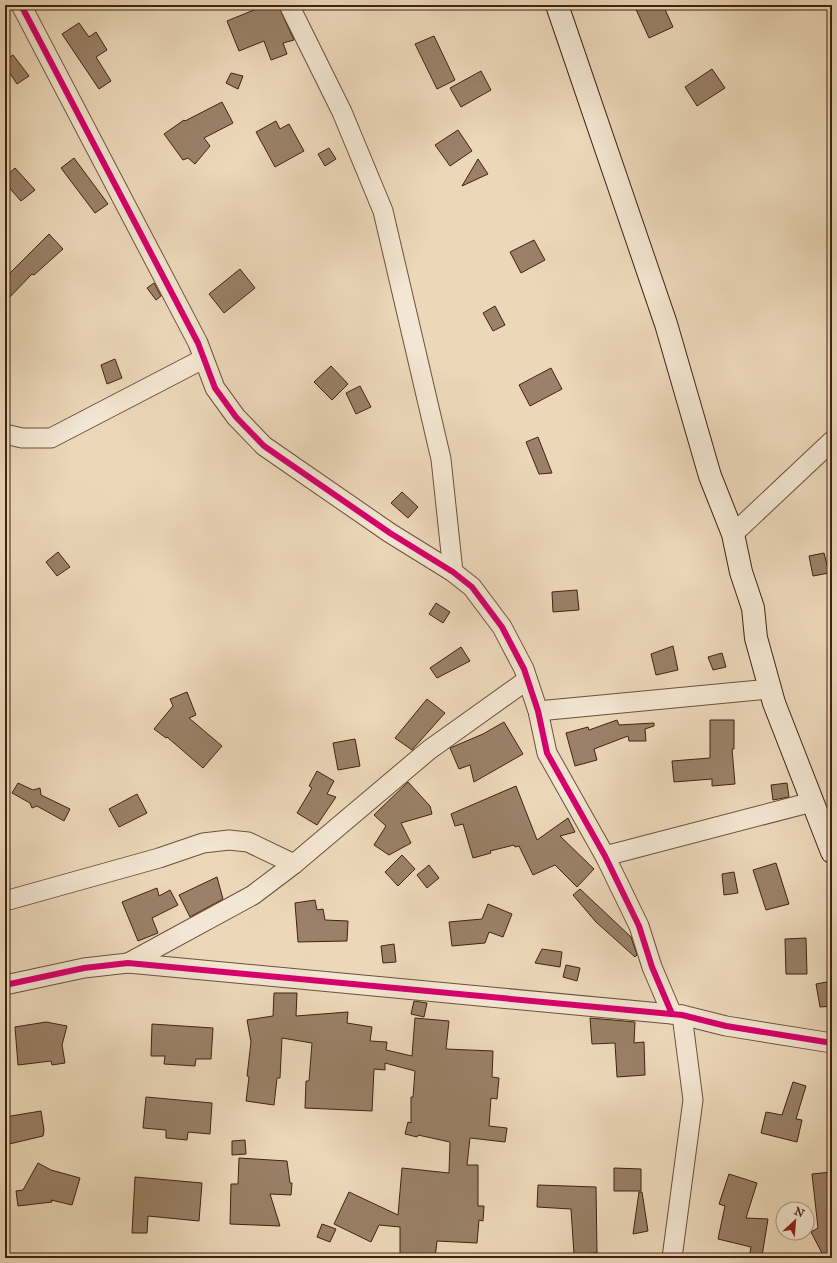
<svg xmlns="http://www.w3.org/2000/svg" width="837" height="1263" font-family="'IM FELL Great Primer',serif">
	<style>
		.building { fill: #9a8168; stroke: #412311 }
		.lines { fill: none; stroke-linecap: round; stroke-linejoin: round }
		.street-casing { stroke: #6c503b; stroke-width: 21 }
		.secondary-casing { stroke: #412311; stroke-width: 24 }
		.street { stroke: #f3e6d2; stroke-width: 19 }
		.secondary { stroke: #f3e6d2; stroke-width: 22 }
		.cycleway-casing { stroke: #f3e6d2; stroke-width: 8 }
		.cycleway { stroke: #d6006c; stroke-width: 6 }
	</style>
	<rect width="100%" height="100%" fill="#ecd8b9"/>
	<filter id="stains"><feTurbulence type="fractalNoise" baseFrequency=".005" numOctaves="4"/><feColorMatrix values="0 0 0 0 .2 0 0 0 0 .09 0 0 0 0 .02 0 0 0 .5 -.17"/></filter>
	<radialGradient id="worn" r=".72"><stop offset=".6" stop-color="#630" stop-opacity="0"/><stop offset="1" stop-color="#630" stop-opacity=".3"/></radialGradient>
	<g class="building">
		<polygon points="266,5 278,5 294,40 283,43 287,54 271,60 264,41 239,51 227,21"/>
		<polygon points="634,5 663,5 673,27 649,38"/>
		<polygon points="79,23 89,37 96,32 107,50 96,57 111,81 99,89 62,34"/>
		<polygon points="434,36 455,80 437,89 415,44"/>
		<polygon points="13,55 29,76 17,84 5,66 5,60"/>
		<polygon points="712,69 725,88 697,106 685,87"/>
		<polygon points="481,71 491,90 461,107 450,88"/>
		<polygon points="231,73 243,76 238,89 226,83"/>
		<polygon points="222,102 233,123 204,138 210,146 195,164 188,158 183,160 164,134 184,120 185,121"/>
		<polygon points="276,121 280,129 289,124 304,151 275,167 256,132"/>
		<polygon points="458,130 472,151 450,166 435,145"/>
		<polygon points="329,148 336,159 325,166 318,154"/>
		<polygon points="74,158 108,204 95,213 61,168"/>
		<polygon points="478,159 488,174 462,186"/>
		<polygon points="15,168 35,190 21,201 5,183 5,177"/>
		<polygon points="49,234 63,249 34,275 32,274 5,302 5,278"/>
		<polygon points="534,240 545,260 521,273 510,252"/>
		<polygon points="240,269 255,288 224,313 209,294"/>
		<polygon points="154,283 161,296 156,300 147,288"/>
		<polygon points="495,306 505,325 493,331 483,313"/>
		<polygon points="115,359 122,378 107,384 101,365"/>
		<polygon points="331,366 348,384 332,400 314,382"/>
		<polygon points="551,368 562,389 530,406 519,385"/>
		<polygon points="360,386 371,407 356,414 346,393"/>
		<polygon points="538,437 552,473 539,474 526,442"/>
		<polygon points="402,492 418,507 408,518 391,503"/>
		<polygon points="58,552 70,567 57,576 46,562"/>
		<polygon points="824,553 829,573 813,576 809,556"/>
		<polygon points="577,590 579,610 553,612 552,592"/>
		<polygon points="436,603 450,612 443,623 429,614"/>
		<polygon points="673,646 678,670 656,675 651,654"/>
		<polygon points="461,647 470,661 437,678 430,668"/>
		<polygon points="722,653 726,667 713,670 708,657"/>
		<polygon points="187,692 196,715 189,718 222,746 203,768 167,737 166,738 154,729 173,706 170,699"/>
		<polygon points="427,699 445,713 412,750 395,738"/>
		<polygon points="617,720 619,725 654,723 654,726 645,729 646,741 629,741 628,736 594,749 597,760 575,766 566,733 588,727 589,730"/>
		<polygon points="710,720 734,720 734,749 732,749 735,784 712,786 712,779 674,782 672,761 710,758"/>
		<polygon points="504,722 523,754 474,782 470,765 459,769 450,748 483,734"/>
		<polygon points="355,739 360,766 338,770 333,743"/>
		<polygon points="317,771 334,781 327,794 336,797 317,825 297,813 312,788 309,786"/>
		<polygon points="408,782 430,806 432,814 401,823 411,843 389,855 374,845 386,826 374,815"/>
		<polygon points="18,783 33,790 40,788 41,795 70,809 64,821 37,806 32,808 30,803 12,793"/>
		<polygon points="787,783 789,797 773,800 771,785"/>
		<polygon points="516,786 537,840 568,818 575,832 560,836 594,869 577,887 555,865 533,875 519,846 515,847 514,845 490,851 491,853 473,858 463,824 455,826 451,814"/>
		<polygon points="137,794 147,813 119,827 109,809"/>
		<polygon points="402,855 415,869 398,886 385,872"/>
		<polygon points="776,863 789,904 766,910 753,870"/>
		<polygon points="429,865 439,878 427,888 417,875"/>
		<polygon points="734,872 738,893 724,895 722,874"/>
		<polygon points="217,877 223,899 190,917 179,895"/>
		<polygon points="157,888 159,896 170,890 178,905 152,918 158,933 138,941 122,902"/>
		<polygon points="580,889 631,937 637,955 635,957 596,922 573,895"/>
		<polygon points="315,900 317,910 323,909 325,920 348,921 347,941 298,942 295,903"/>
		<polygon points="488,904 512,914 503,937 489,932 485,943 452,946 449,922 482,919"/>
		<polygon points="806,938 807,974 786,974 785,939"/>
		<polygon points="394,944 396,962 383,963 381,946"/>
		<polygon points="542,949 562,952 560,967 535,963"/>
		<polygon points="566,965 580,968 577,981 563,977"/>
		<polygon points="832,981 832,1006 820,1007 816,984"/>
		<polygon points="274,993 297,993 296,1016 348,1012 347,1023 372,1027 370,1041 387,1042 386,1050 412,1056 415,1018 449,1021 446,1049 493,1051 492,1077 499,1078 497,1099 491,1098 489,1126 507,1128 505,1142 470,1138 467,1165 478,1165 478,1206 484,1206 483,1221 479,1220 477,1243 437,1241 435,1258 414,1256 413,1258 400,1257 400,1227 379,1225 371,1242 334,1224 349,1192 398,1215 402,1168 449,1173 450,1142 418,1135 417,1137 405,1134 408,1122 411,1123 411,1097 413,1097 415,1071 385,1063 385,1070 374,1069 372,1111 305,1108 306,1081 309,1081 312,1043 282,1038 280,1078 277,1078 274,1105 246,1101 249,1077 247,1076 251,1042 247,1020 273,1016"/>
		<polygon points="414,1001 427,1003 424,1017 411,1014"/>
		<polygon points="590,1018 635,1022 634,1043 644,1042 645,1075 617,1077 615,1043 592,1044"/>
		<polygon points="46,1022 67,1026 62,1045 65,1063 52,1065 51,1061 18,1065 15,1027"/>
		<polygon points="152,1024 213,1028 211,1059 196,1059 195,1066 164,1064 165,1056 151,1056"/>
		<polygon points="793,1082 806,1086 796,1119 802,1120 797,1142 761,1133 766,1112 782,1115"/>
		<polygon points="146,1097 212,1103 210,1134 188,1132 187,1140 166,1138 166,1130 143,1128"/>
		<polygon points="41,1111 44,1130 43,1136 5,1145 5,1117"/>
		<polygon points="245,1140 246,1154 232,1155 232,1141"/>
		<polygon points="239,1158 287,1161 290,1183 292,1183 291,1195 270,1194 280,1226 230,1224 231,1184 238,1184"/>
		<polygon points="38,1163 51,1170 80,1178 72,1205 51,1200 52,1202 18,1206 16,1191 23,1190"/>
		<polygon points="614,1168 641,1169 641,1191 614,1191"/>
		<polygon points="832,1172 832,1250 823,1255 811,1232 818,1228 812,1174"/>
		<polygon points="729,1174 757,1183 746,1218 768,1219 762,1256 750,1253 751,1247 718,1239 725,1206 719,1204"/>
		<polygon points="135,1177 202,1183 199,1221 148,1216 147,1233 132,1233"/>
		<polygon points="538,1185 596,1187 597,1253 574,1254 571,1209 537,1207"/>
		<polygon points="639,1192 642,1192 648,1231 633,1234"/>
		<polygon points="322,1224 336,1229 330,1242 317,1237"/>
	</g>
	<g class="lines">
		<g class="street-casing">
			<g id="street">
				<polyline points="21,5 198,343 215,388 236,417 264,446 390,533 453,572 472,587 502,627 524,669 538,711 547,753 605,856 639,926 652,967 672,1014"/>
				<polyline points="289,5 342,112 383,211 441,459 453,572"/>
				<polyline points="5,434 22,438 51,438 203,359"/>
				<polyline points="733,534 832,441"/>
				<polyline points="538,711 770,689"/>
				<polyline points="605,856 812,802"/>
				<polyline points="5,901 159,858 203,843 229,840 248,842 294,864"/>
				<polyline points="128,963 253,895 294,864 429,750 527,680"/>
				<polyline points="5,985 84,968 128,963 682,1015 726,1026 832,1043"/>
				<polyline points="672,1258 693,1100 682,1015"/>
			</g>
		</g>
		<g class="secondary-casing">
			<polyline id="secondary" points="557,5 666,324 710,476 733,534 741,572 753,608 756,638 774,703 832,852"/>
		</g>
		<use href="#street" class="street"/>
		<use href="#secondary" class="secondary"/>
		<g class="cycleway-casing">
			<g id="cycleway">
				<polyline points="21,5 198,343 215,388 236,417 264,446 390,533 453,572 472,587 502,627 524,669 538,711 547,753 605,856 639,926 652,967 672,1014"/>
				<polyline points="5,985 84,968 128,963 682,1015 726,1026 832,1043"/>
			</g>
		</g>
		<use href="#cycleway" class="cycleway"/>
	</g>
	<rect width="837" height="1263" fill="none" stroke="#ecd8b9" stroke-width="20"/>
	<rect x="6" y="6" width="825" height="1251" fill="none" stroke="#412311" stroke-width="2"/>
	<rect x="10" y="10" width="817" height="1243" fill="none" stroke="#412311"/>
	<g transform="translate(795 1221) rotate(26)"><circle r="19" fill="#f3e6d2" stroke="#ac9885"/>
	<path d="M0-3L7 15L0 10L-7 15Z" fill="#8f2418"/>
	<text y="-6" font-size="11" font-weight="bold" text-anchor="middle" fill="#412311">N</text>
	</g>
	<rect width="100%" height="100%" filter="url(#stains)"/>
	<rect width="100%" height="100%" fill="url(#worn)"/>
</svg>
